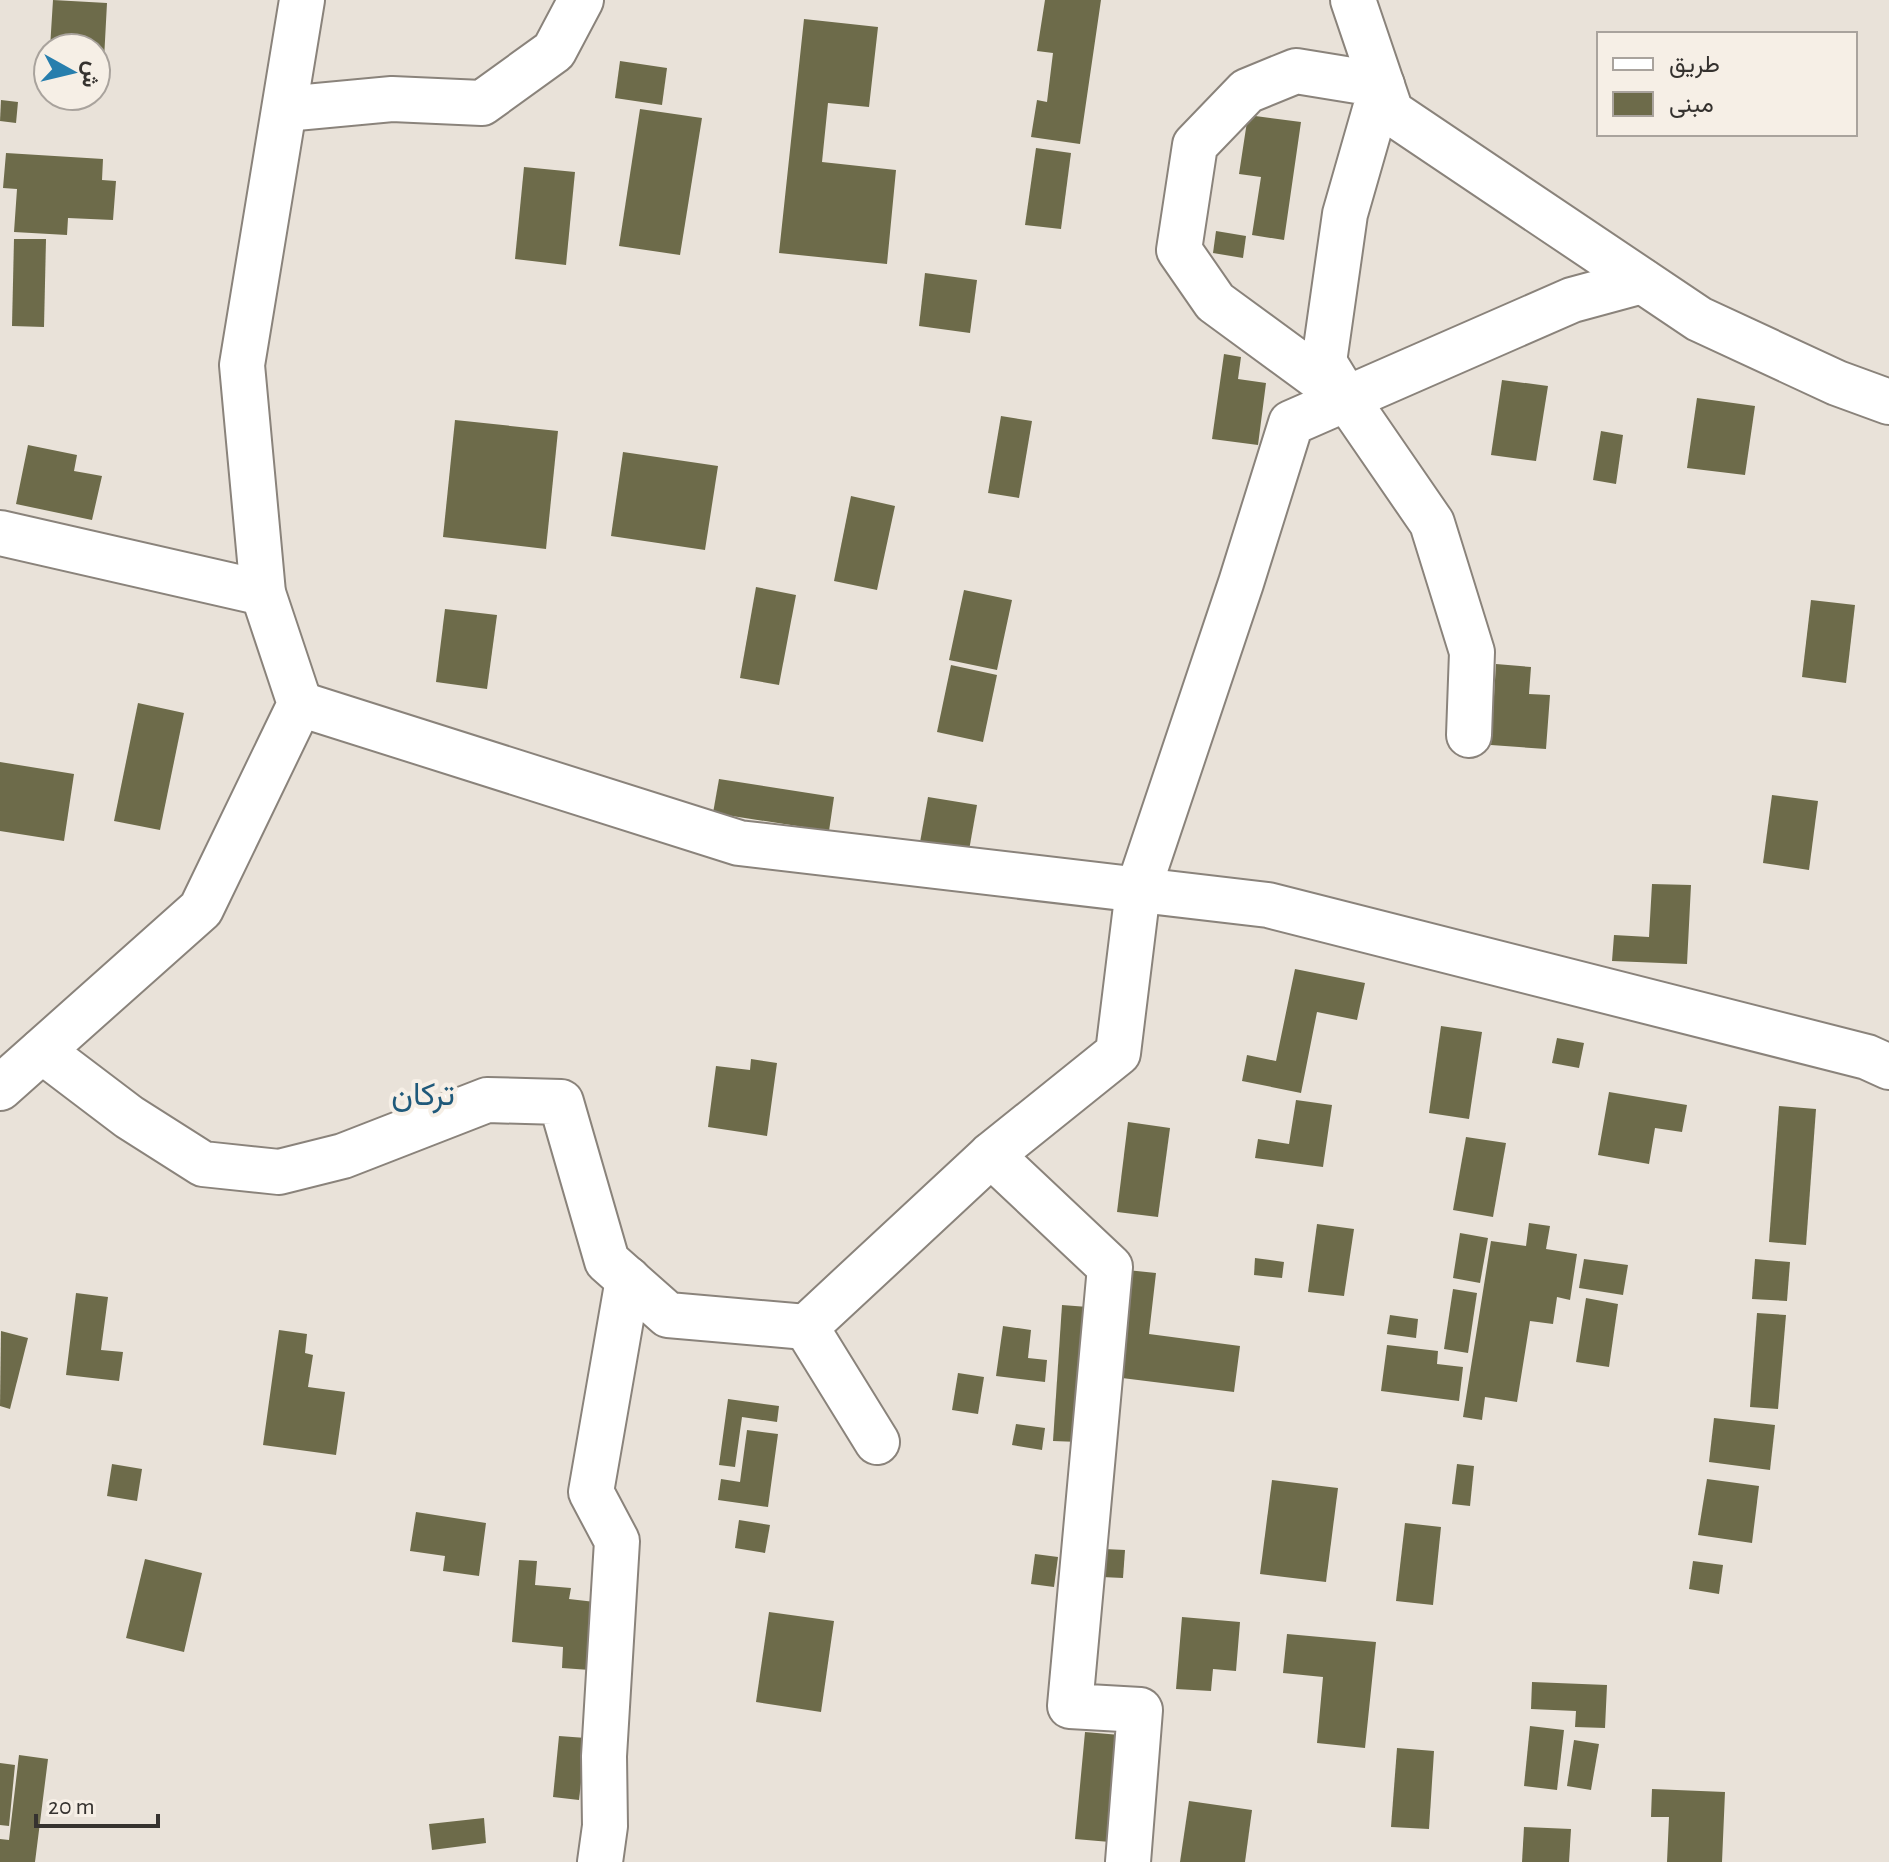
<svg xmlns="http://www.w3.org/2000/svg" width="1889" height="1862" font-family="'Alegreya Sans',Vazirmatn,sans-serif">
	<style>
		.building { fill: #6d6b4a }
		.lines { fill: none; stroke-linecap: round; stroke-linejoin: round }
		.street-casing { stroke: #8a837b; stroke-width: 48 }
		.street { stroke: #fff; stroke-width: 44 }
		.labels { text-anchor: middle; stroke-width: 8; stroke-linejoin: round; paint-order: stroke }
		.quarter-label { font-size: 32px; fill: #1f597a; stroke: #f6efe6 }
	</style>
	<rect width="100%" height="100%" fill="#e9e2d9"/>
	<g class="building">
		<polygon points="53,0 107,3 102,97 96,97 96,48 50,48"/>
		<polygon points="1045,0 1101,0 1080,144 1031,137 1037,100 1047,102 1053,53 1037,51"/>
		<polygon points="804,19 878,27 869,107 828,103 822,162 896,170 887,264 779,253"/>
		<polygon points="620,61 667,68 662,105 615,98"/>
		<polygon points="1,100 18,102 16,123 0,121"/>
		<polygon points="640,109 702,118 680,255 619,246"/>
		<polygon points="1248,115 1301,122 1284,240 1252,235 1261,177 1239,174"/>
		<polygon points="1036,148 1071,153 1061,229 1025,225"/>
		<polygon points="6,153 103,159 102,180 116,181 113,220 68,218 67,235 14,232 17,189 3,188"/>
		<polygon points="524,167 575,172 566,265 515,259"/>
		<polygon points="1216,231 1246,236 1243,258 1213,253"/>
		<polygon points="14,239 46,239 44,327 12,326"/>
		<polygon points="925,273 977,280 970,333 919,326"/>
		<polygon points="1224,354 1241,357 1238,379 1266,383 1258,445 1212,439"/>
		<polygon points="1502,380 1548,386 1536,461 1491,455"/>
		<polygon points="1697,398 1755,406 1745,475 1687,468"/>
		<polygon points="1001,416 1032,421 1019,498 988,493"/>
		<polygon points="455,420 558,431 546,549 443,537"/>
		<polygon points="1601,431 1623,435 1616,484 1593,480"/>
		<polygon points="28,445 77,455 74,471 102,476 92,520 16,504"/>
		<polygon points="623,452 718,466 705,550 611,536"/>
		<polygon points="851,496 895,506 877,590 834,581"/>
		<polygon points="756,587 796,595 779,685 740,678"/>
		<polygon points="964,590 1012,600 997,670 949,660"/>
		<polygon points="1811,600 1855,605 1846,683 1802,677"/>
		<polygon points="445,609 497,615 487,689 436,682"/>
		<polygon points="1496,664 1531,667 1529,694 1550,695 1546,749 1491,745"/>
		<polygon points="951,665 997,675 983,742 937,732"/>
		<polygon points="138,703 184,713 160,830 114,821"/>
		<polygon points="0,762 74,774 64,841 0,831"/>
		<polygon points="719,779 834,797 829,831 713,813"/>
		<polygon points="1772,795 1818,801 1809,870 1763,863"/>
		<polygon points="928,797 977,805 968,856 919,848"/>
		<polygon points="1652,884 1691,885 1687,964 1612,961 1614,935 1649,937"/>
		<polygon points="1295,969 1365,983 1357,1020 1317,1012 1301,1093 1242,1081 1247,1055 1276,1061"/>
		<polygon points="1441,1026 1482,1032 1469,1119 1429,1113"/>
		<polygon points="1557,1038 1584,1043 1579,1068 1552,1063"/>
		<polygon points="751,1059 777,1063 767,1136 708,1127 716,1066 750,1070"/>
		<polygon points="1609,1092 1687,1105 1682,1132 1655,1128 1649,1164 1598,1155"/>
		<polygon points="1296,1100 1332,1105 1323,1167 1255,1158 1258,1139 1289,1144"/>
		<polygon points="1779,1106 1816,1109 1806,1245 1769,1242"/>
		<polygon points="1128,1122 1170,1128 1158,1217 1117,1212"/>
		<polygon points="1466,1137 1506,1143 1493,1217 1453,1210"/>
		<polygon points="1529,1223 1550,1226 1546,1249 1577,1254 1570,1300 1557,1297 1553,1324 1530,1321 1517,1402 1485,1397 1482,1420 1463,1417 1491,1241 1526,1246"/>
		<polygon points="1317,1224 1354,1229 1344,1296 1308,1292"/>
		<polygon points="1460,1233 1488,1238 1480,1283 1453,1278"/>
		<polygon points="1255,1258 1284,1262 1282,1278 1254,1275"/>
		<polygon points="1584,1259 1628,1265 1623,1295 1579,1288"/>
		<polygon points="1755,1259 1790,1262 1787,1301 1752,1299"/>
		<polygon points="1127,1270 1156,1273 1149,1334 1240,1346 1234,1392 1114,1377"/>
		<polygon points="1453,1289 1477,1293 1468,1353 1444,1349"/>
		<polygon points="76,1293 108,1297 101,1350 123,1352 119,1381 66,1375"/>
		<polygon points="1586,1298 1618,1304 1609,1367 1576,1362"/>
		<polygon points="1062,1305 1088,1307 1079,1442 1053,1441"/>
		<polygon points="1757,1313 1786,1315 1778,1409 1750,1407"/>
		<polygon points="1390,1315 1418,1319 1416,1338 1387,1334"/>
		<polygon points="1003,1326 1031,1330 1028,1358 1047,1360 1045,1382 996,1376"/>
		<polygon points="279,1330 307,1334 305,1353 313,1355 308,1387 345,1392 336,1455 263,1445"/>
		<polygon points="1,1331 28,1338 10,1409 0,1406"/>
		<polygon points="1387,1345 1438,1351 1437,1364 1463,1367 1459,1401 1381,1391"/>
		<polygon points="958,1373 984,1377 978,1414 952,1410"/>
		<polygon points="728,1399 779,1406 777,1422 742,1417 735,1467 719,1465"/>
		<polygon points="1714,1418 1775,1425 1770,1470 1709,1462"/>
		<polygon points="1016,1424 1045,1428 1042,1450 1012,1445"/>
		<polygon points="747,1430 778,1434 768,1507 718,1500 721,1479 740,1482"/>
		<polygon points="112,1464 142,1469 137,1501 107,1496"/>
		<polygon points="1457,1464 1474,1466 1470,1506 1452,1504"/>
		<polygon points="1707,1479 1759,1486 1752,1543 1698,1535"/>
		<polygon points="1272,1480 1338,1488 1326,1582 1260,1574"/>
		<polygon points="416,1512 486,1523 479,1576 443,1571 445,1556 410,1551"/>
		<polygon points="739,1520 770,1525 765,1553 735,1548"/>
		<polygon points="1405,1523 1441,1527 1433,1605 1396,1601"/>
		<polygon points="1104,1549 1125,1550 1123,1578 1102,1577"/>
		<polygon points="1035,1554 1058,1557 1054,1587 1031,1584"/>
		<polygon points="145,1559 202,1573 184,1652 126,1638"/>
		<polygon points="519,1560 537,1561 535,1585 571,1588 569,1599 595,1602 590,1670 562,1668 563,1647 512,1642"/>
		<polygon points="1693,1561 1723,1565 1719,1594 1689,1589"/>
		<polygon points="769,1612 834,1621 821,1712 756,1702"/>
		<polygon points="1182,1617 1240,1622 1236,1671 1213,1669 1211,1691 1176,1689"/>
		<polygon points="1287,1634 1376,1642 1365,1748 1317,1743 1323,1677 1283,1673"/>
		<polygon points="1532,1682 1607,1685 1605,1728 1575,1727 1576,1711 1531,1709"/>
		<polygon points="1530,1726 1564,1730 1557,1790 1524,1786"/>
		<polygon points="1085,1732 1120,1735 1110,1842 1075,1839"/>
		<polygon points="559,1736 586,1738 579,1800 553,1797"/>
		<polygon points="1574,1740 1599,1744 1591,1790 1567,1786"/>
		<polygon points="1397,1748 1434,1751 1429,1829 1391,1827"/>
		<polygon points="19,1755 48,1759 35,1862 0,1862 0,1839 9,1840"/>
		<polygon points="0,1763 15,1765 9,1826 0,1825"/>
		<polygon points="1652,1789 1725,1792 1722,1862 1667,1862 1669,1817 1651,1817"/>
		<polygon points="1189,1801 1252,1810 1245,1862 1180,1862"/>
		<polygon points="484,1818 486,1843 432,1850 429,1824"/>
		<polygon points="1524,1827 1571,1829 1569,1862 1522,1862"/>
	</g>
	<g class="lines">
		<g class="street-casing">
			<g id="street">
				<polyline points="1353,0 1391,112 1699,319 1837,383 1889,402"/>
				<polyline points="285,109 392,99 482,103 554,51 581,0"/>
				<polyline points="1346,398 1215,302 1179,250 1195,145 1247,91 1296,71 1382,85 1345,214 1324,362 1346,398 1432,523 1472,652 1469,735"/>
				<polyline points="0,533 263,593"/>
				<polyline points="300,704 739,843 1268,905 1867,1057 1889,1067"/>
				<polyline points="42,1051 129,1117 203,1164 279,1172 343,1156 487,1100 561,1102 607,1261 668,1315 806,1327"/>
				<polyline points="0,1088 201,909 300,704 263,593 242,365 302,0"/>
				<polyline points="877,1442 806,1327 991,1155"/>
				<polyline points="600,1862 605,1826 604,1756 617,1541 591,1492 628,1279"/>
				<polyline points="1128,1862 1140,1710 1070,1706 1110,1267 991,1155 1118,1053 1138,890 1241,583 1291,423 1572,300 1642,281"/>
			</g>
		</g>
		<use href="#street" class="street"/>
	</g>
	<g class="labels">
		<g class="quarter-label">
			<text x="423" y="1105">تركان</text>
		</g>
	</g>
	<rect x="1597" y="32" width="260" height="104" fill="#f6efe6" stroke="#a9a39d" stroke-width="2"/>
	<rect x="1613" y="58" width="40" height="12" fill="#ffffff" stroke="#a9a39d" stroke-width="2"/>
	<text x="1669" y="72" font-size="24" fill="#35322f">طريق</text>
	<rect x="1613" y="92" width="40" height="24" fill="#6d6b4a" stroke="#a9a39d" stroke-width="2"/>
	<text x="1669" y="112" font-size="24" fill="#35322f">مبنى</text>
	<g transform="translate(72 72) rotate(98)"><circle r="38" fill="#f6efe6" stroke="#a9a39d" stroke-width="2"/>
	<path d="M0-6L14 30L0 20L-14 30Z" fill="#277ead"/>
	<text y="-12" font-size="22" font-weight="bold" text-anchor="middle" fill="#35322f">ش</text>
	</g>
	<path d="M36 1814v12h122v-12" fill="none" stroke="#35322f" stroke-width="4"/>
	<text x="48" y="1814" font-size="24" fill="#35322f" stroke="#f6efe6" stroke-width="6" paint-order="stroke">20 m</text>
</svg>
